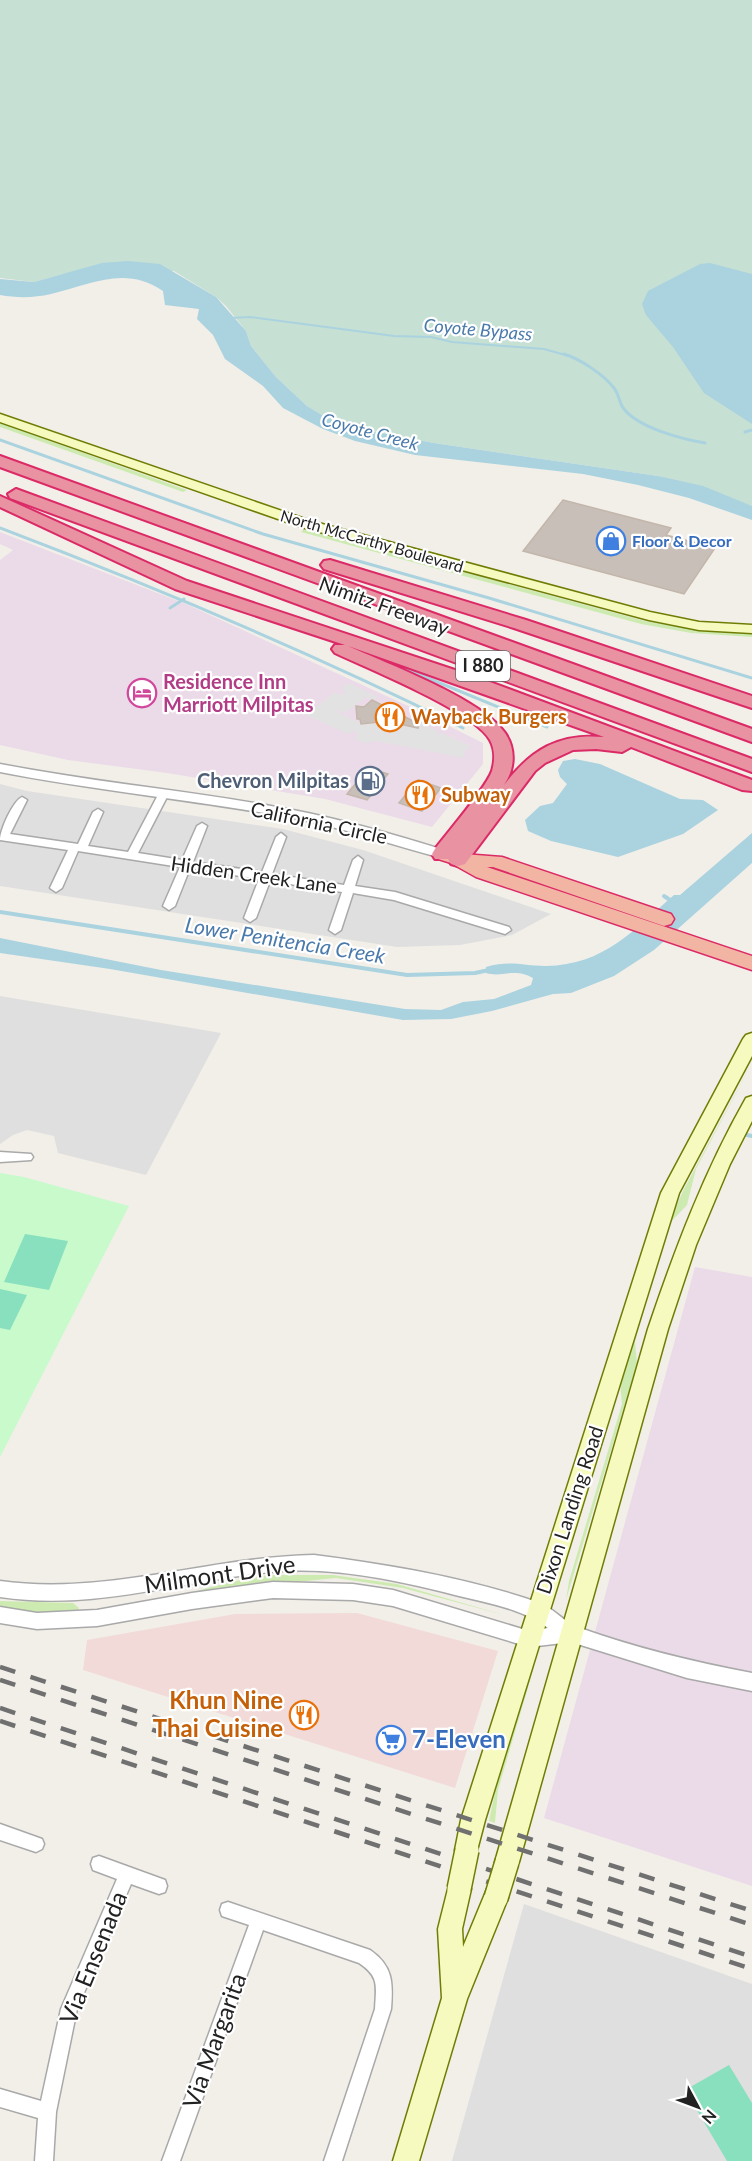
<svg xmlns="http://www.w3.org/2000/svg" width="752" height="2161" font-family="Lato,sans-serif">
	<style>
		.residential { fill: #e0dfdf }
		.commercial { fill: #f2dad9 }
		.industrial { fill: #ebdbe8 }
		.grass { fill: #cdebb0 }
		.wetland { fill: #c6e0d4 }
		.park { fill: #c8facc }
		.pitch { fill: #88e0be }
		.parking { fill: #e2e2e2 }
		.water { fill: #aad3df }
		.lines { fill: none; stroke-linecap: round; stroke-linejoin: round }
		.stream-far2 { stroke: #aad3df; stroke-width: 2 }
		.stream-far1 { stroke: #aad3df; stroke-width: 3 }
		.stream { stroke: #aad3df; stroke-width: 4 }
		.building { fill: #c7bfb8; stroke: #c4b6ab; stroke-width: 1.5 }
		.minor-casing { stroke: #a9a9a9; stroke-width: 3 }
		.tertiary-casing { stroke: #a9a9a9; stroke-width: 3 }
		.secondary-casing { stroke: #707d05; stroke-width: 3 }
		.trunk-casing { stroke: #dc2a67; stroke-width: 3 }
		.motorway-casing { stroke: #dc2a67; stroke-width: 4 }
		.minor { fill: #fff; fill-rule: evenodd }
		.tertiary { fill: #fff; fill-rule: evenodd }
		.secondary { fill: #f7fabf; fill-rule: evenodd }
		.trunk { fill: #f2b4a3; fill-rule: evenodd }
		.motorway { fill: #e892a2; fill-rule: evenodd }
		.rail { stroke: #707070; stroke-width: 4.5; stroke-dasharray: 16 16; stroke-linecap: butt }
		.secondary-bridge-casing { stroke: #707d05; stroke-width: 26; stroke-linecap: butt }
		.secondary-bridge { stroke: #f7fabf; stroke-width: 23 }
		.labels { text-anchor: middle; stroke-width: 4.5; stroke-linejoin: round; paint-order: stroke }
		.far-street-label { font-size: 16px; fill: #222; stroke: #fff }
		.far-shop-label { font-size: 16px; font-weight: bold; fill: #366cbe; stroke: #fff; text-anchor: start }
		.far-water-label { font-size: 18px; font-style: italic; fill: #4a7aab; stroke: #fff }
		.shield { fill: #fff; stroke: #646464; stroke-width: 1.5 }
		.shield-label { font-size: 18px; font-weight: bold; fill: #222 }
		.street-label { font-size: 20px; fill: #222; stroke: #fff }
		.hotel-label { font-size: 20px; font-weight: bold; fill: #b23c85; stroke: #fff; text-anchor: start }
		.food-label { font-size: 20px; font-weight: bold; fill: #c56008; stroke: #fff; text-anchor: start }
		.service-label { font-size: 20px; font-weight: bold; fill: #4e5e75; stroke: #fff; text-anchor: end }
		.water-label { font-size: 21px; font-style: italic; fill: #4a7aab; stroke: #fff }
		.near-street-label { font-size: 24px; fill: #222; stroke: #fff }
		.near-food-label { font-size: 24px; font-weight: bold; fill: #c56008; stroke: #fff; text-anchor: end }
		.near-shop-label { font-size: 24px; font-weight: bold; fill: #366cbe; stroke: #fff; text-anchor: start }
	</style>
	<rect width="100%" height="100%" fill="#f2efe9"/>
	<g class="residential">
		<polygon points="0,784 27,791 283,829 363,850 551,914 512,935 460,945 397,947 0,886"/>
		<polygon points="0,996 221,1033 146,1175 58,1153 54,1136 27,1130 13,1135 0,1144"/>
		<polygon points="524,1904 752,1984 752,2161 452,2161"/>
	</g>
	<polygon class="commercial" points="357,1613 498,1651 455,1788 83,1670 87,1640 235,1614"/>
	<g class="industrial">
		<polygon points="0,532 186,604 417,710 483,743 483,764 432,827 325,799 167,773 68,760 0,745 0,560 13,550 0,544"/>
		<polygon points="695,1267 752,1277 752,1886 544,1818"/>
	</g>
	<g class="grass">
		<polygon points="0,423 187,490 183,492 0,427"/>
		<polygon points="304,529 645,621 700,631 752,634 752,637 691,633 641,624 301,532"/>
		<polygon points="752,1063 696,1169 687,1205 667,1226 684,1189"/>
		<polygon points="659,1258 635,1341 637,1364 566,1600 569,1581 622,1404 620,1383"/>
		<path d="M 270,1575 L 333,1575 L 397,1584 L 504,1615 L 403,1588 L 336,1578 L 237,1588 L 163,1600 C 199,1591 233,1579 270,1575 Z"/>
		<polygon points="0,1601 73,1603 79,1608 77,1612 28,1614 0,1612"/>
		<polygon points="534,1667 498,1790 495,1823 489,1821 496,1787 531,1668"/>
	</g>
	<polygon class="wetland" points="0,0 752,0 752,506 658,476 434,443 365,430 327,418 307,406 276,377 251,346 246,331 226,306 216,297 174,271 63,274 34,282 0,278"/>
	<polygon class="park" points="0,1173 24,1177 129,1206 0,1457"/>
	<g class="pitch">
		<polygon points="25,1234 68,1241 49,1290 4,1282"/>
		<polygon points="0,1289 27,1295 10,1330 0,1328"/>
		<polygon points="729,2065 752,2103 752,2161 727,2161 685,2090"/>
	</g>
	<polygon class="parking" points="348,683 378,697 373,700 359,695 365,698 345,713 339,710 337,712 365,725 372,722 390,730 387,735 406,724 414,727 421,723 439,732 436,736 442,733 471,746 465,751 464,758 376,741 365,743 354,739 358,734 354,731 348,734 306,715 335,692 341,695 346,692 341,688"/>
	<g class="water">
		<path d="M 128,261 L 160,264 L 216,297 L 246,331 L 251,346 L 276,377 L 307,406 L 327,418 L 365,430 L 434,443 L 658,476 L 703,486 L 752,506 L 752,520 L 689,498 L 638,485 L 583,474 L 415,455 L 355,441 L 323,429 L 283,408 L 263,386 L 225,359 L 213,335 L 197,319 L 199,309 L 165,305 L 163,291 C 126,265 91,284 51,294 C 34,298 17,298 0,295 L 0,279 L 34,282 L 102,263 Z"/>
		<polygon points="710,263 752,274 752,424 704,393 673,347 646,315 642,304 648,291 700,264"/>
		<polygon points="575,759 600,764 680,799 703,800 718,810 683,834 618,857 551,841 528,831 525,820 540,806 553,803 567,784 560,777 558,770 563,761"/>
		<path d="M 752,833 L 752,863 L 654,950 L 614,976 L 571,993 L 553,994 L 492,1011 L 451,1019 L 403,1020 L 110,969 L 0,953 L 0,938 L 161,970 L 405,1009 L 441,1010 L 463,1002 L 494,999 L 531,985 L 533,978 C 514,967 503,978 486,973 L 486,967 C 510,960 523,966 546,966 C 604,965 634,930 674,895 L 680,895 Z"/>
	</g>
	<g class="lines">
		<polyline class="stream-far2" points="230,318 250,317 394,336 431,337 452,342 544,349 569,356"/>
		<g class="stream-far1">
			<path d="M 564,354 C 580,359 603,374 614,388 C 619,394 619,403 624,409 C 639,428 682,439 705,443"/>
			<polyline points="745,432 752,430"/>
			<polyline points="0,440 263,534 489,598 752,678"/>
			<path d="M 0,528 C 158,588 312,653 463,728"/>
			<polyline points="170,608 184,599"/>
			<polyline points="379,658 547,727"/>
		</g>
		<g class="stream">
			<polyline points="664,896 673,902"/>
			<polyline points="0,912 407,975 475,973 489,970"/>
			<polyline points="747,1135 752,1136"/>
		</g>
	</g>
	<g class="building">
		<polygon points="563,500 671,528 666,535 715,548 684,594 523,551"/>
		<polygon points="372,700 419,724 418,728 395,723 389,727 379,722 361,724 360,719 357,719 356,706 364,707"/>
		<polygon points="368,768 388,774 367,800 347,794"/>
		<polygon points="418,780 441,788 422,811 399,803"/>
	</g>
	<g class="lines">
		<g class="minor-casing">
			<g id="minor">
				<path d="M 163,792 L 168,795 L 138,853 L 182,860 L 197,826 L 202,823 L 207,826 L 193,862 L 262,872 L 276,837 L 281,833 L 286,837 L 272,874 L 344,885 L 353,860 L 358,856 L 363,860 L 355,886 L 395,892 L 509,927 L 511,930 L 505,934 L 394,900 L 353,893 L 341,930 L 335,934 L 329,930 L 342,892 L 270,881 L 256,918 L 250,922 L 244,918 L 259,879 L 190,868 L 175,906 L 169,910 L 163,906 L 180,867 L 78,851 L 62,888 L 56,892 L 50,888 L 68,850 L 0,840 C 0,830 13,801 22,797 L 27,800 L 10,834 L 78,844 L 93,812 L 98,809 L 103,812 L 88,846 L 128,852 L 158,795 Z"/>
				<polygon points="0,1152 31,1154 33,1157 31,1160 0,1162"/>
				<polygon points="0,1824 42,1839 44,1844 42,1849 36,1852 0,1840"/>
				<polygon points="99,1856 165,1880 167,1886 165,1892 159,1894 131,1884 77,2009 56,2112 53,2161 35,2161 38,2118 0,2107 0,2089 41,2101 61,2009 117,1879 93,1870 91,1864 93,1858"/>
				<path d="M 228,1902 L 370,1950 C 393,1966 393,1982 391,2009 L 342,2161 L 324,2161 L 375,2009 C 376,1986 380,1977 359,1963 L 263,1930 L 180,2161 L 162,2161 L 249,1925 L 222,1916 L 220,1910 L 222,1904 Z"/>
			</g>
		</g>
		<g class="tertiary-casing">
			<g id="tertiary">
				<path d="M 0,764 C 97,783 196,791 293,810 C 345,820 396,835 447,851 L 449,854 L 442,858 C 392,845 344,828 293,818 C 196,800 97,791 0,772 Z"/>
				<path d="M 314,1555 C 390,1565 464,1577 537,1602 C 553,1607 564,1623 580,1628 C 636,1648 694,1662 752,1673 L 752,1691 L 687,1678 L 571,1642 L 529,1647 L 393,1606 L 353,1600 L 273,1598 L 192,1609 L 97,1626 L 37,1629 L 0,1623 L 0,1607 L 37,1613 L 97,1610 L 192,1593 L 273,1582 L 353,1584 L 393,1590 L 529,1631 L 548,1628 C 521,1608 487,1603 455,1595 C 396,1580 331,1566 271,1572 C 179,1581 94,1611 0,1597 L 0,1581 C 106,1596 209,1557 314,1555 Z"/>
			</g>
		</g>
		<g class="secondary-casing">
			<g id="secondary">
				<polygon points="0,414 311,521 650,612 699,622 752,625 752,633 699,630 649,620 301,527 0,422"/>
				<polygon points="752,1033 752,1056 679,1193 485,1820 475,1858 467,1862 459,1858 455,1850 461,1820 661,1193 743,1039 746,1035"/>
				<path d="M 752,1096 L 752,1121 L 730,1164 L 696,1245 L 668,1329 L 519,1862 L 516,1870 L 507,1874 L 498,1870 L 495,1862 L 648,1329 C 675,1249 704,1172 746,1098 Z"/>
				<polygon points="459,1877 468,1881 471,1889 462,1929 463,1947 487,1889 496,1886 505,1889 508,1898 467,1999 419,2161 393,2161 442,1998 438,1929 450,1881"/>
			</g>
		</g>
		<g class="trunk-casing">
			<polygon id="trunk" points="442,848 463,854 502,857 671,914 674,919 671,924 664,926 493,867 487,867 752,956 752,970 476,877 451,863 435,858 433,854 435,850"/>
		</g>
		<g class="motorway-casing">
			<g id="motorway">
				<polygon points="0,456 752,729 752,742 0,467"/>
				<polygon points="16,489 752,759 752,772 10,498 8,494"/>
				<path d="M 0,496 L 187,581 L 482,679 L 752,780 L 752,791 L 742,790 L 631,747 L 622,752 L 596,749 L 573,750 L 545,763 L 535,771 L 465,864 L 458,866 L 451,864 L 448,859 L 435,859 L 432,854 L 435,849 C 448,832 486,788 492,771 C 495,761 495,749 490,740 C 475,712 367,668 335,653 L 332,649 L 335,645 L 345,645 L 175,589 L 0,507 ZM 348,646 L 604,737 C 558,733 531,750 504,785 C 515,769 516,749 505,733 C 482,699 388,664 348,646 Z"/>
				<polygon points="330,560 526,620 752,696 752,708 514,628 324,569 321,565 324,561"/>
			</g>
		</g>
		<use href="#minor" class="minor"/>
		<use href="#tertiary" class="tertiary"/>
		<use href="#secondary" class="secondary"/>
		<use href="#trunk" class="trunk"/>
		<use href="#motorway" class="motorway"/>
		<g class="rail">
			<polyline points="0,1667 752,1911"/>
			<polyline points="0,1680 752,1925"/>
			<polyline points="0,1708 752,1957"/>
			<polyline points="0,1721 752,1969"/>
		</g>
		<g class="secondary-bridge-casing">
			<g id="secondary-bridge">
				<polyline points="459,1889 467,1850"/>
				<polyline points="496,1898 507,1862"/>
			</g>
		</g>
		<use href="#secondary-bridge" class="secondary-bridge"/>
	</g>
	<defs>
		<g id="shop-ring" transform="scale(1.5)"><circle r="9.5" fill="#fff" stroke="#3f7fe0" stroke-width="1.5"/><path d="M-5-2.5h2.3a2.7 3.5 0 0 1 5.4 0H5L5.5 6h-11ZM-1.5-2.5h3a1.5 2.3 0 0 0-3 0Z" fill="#3f7fe0"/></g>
		<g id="hotel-ring" transform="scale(1.5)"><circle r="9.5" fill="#fff" stroke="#d1479c" stroke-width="1.5"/><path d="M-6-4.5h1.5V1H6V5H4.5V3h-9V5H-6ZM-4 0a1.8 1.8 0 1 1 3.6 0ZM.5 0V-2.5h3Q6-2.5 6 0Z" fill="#d1479c"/></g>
		<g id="restaurant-ring" transform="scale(1.5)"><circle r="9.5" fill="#fff" stroke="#e8710a" stroke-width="1.5"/><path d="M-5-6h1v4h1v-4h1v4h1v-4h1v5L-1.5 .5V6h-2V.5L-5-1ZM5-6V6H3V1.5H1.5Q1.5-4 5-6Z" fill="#e8710a"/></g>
		<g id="fuel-ring" transform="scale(1.5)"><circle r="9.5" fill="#fff" stroke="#5c6f8a" stroke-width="1.5"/><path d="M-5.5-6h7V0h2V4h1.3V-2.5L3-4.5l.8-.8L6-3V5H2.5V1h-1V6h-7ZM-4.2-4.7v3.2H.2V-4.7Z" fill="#5c6f8a"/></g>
		<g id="supermarket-ring" transform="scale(1.5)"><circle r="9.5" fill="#fff" stroke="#3f7fe0" stroke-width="1.5"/><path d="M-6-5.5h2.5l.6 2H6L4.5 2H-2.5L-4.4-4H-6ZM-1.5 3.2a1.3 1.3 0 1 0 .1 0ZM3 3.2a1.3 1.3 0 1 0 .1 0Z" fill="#3f7fe0"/></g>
	</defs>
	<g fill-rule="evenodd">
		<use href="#shop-ring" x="611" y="541"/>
		<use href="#hotel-ring" x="142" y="693"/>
		<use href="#restaurant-ring" x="390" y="717"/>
		<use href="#fuel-ring" x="370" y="781"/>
		<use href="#restaurant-ring" x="420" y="795"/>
		<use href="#restaurant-ring" x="304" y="1715"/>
		<use href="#supermarket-ring" x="391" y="1740"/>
	</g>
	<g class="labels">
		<g class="far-street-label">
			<text transform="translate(372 541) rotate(16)" y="6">North McCarthy Boulevard</text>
		</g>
		<g class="far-shop-label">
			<text x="632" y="547">Floor &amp; Decor</text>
		</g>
		<g class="far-water-label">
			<text transform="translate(478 330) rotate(5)" y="6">Coyote Bypass</text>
			<text transform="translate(370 432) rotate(15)" y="6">Coyote Creek</text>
		</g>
		<rect class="shield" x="456" y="651" width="54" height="30" rx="4.5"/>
		<g class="shield-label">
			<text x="483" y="672">I 880</text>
		</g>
		<g class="street-label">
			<text transform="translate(384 606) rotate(20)" y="7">Nimitz Freeway</text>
			<text transform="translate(319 823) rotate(12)" y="7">California Circle</text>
			<text transform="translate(254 875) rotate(8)" y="7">Hidden Creek Lane</text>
			<text transform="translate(570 1510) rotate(-72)" y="7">Dixon Landing Road</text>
		</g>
		<g class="hotel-label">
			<text x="163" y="689">Residence Inn<tspan x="163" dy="23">Marriott Milpitas</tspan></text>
		</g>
		<g class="food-label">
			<text x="411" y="724">Wayback Burgers</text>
			<text x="441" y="802">Subway</text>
		</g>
		<g class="service-label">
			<text x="349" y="788">Chevron Milpitas</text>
		</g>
		<g class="water-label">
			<text transform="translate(285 941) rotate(9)" y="7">Lower Penitencia Creek</text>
		</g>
		<g class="near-street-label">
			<text transform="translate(220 1575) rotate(-8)" y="8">Milmont Drive</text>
			<text transform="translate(94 1958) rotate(-68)" y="8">Via Ensenada</text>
			<text transform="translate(215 2041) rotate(-70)" y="8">Via Margarita</text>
		</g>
		<g class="near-food-label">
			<text x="283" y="1709">Khun Nine<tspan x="283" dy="28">Thai Cuisine</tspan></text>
		</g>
		<g class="near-shop-label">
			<text x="412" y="1748">7-Eleven</text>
		</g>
	</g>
	<g transform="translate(698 2107) rotate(131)" stroke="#ffffff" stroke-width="4.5" paint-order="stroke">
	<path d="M0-4.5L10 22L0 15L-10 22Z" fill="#222222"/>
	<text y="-9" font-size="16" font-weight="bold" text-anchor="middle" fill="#222222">N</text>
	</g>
</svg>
